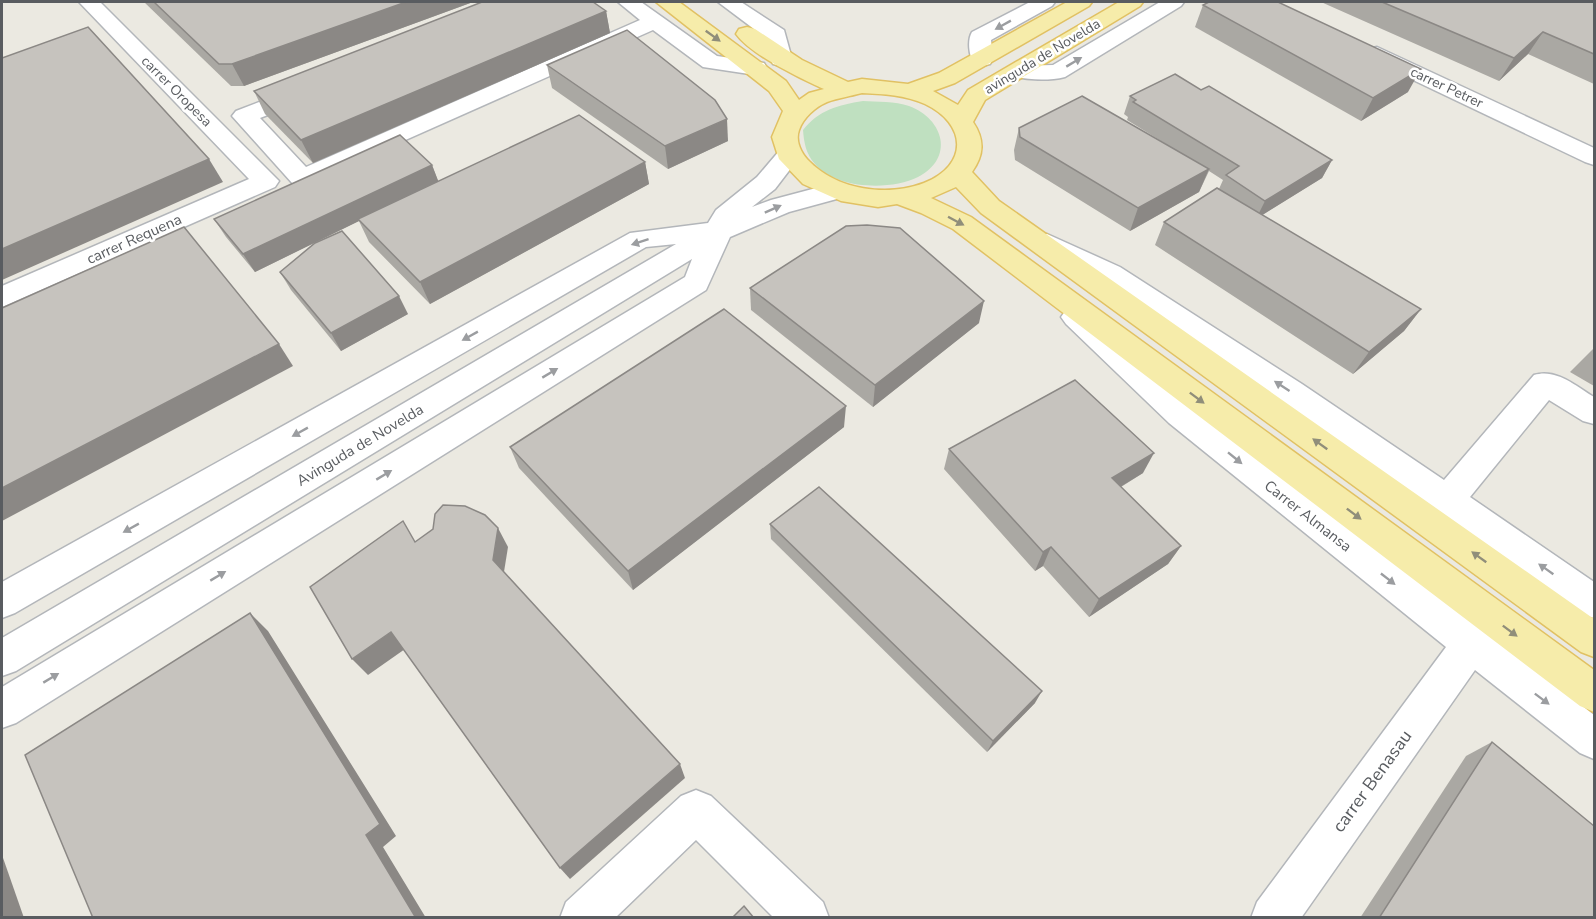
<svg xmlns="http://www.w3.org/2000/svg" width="1596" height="919" font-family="'Nunito Sans',sans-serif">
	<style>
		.green { fill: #bfe0c0 }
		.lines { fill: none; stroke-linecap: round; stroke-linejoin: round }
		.minor-casing { stroke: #b3b6ba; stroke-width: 3 }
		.major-casing { stroke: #e1c163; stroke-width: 3 }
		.minor { fill: #fff; fill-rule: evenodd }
		.major { fill: #f6ecaa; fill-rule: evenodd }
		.wall { fill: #aaa8a3 }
		.shaded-wall { fill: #8b8885 }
		.building { fill: #c6c3be; stroke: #8b8885; stroke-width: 1.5 }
		.oneway { fill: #9b9da0 }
		.oneway2 { fill: #908e7a }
		.labels { text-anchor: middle; stroke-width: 5; stroke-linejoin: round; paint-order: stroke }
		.far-street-label { font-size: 14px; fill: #595c60; stroke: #fff }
		.street-label { font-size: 15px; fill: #595c60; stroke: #fff }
		.near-street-label { font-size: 18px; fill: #595c60; stroke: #fff }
	</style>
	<rect width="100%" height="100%" fill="#ebe9e1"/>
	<path class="green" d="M 863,101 C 877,102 895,101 909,106 C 944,119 955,158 918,177 C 890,191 836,189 815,164 C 806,154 804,143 803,130 C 819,110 838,105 863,101 Z"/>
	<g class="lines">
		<g class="minor-casing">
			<g id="minor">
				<polygon points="79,2 100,2 279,181 275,187 2,307 2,286 249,179"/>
				<polygon points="618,2 641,2 717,56 764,63 767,68 764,73 756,75 703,67 653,30 302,186 293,184 232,116 236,111 298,87 306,85 314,87 318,92 314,97 260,118 306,167 640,20"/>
				<polygon points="718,2 741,2 784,30 792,59 789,64 781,66 773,64 770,59 766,38"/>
				<path d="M 1030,2 L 1055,2 L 1052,6 L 991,40 L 993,59 L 990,64 L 982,66 L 974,64 C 969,56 967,40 972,32 Z"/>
				<path d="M 1160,2 L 1184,2 L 1181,6 L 1065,77 C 1049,81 1027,80 1011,76 L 1008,71 L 1011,66 L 1053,65 Z"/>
				<polygon points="1377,47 1594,148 1594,165 1585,162 1369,59 1366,54 1369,49"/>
				<polygon points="789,147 798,150 801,155 775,189 752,207 771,200 835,183 844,185 848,191 844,197 789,212 730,237 706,290 16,723 2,728 2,687 685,277 692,259 16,671 2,676 2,638 676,244 646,247 15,613 2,618 2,582 630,233 708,223 716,210 757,177 780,150"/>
				<path d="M 1047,234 L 1120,267 L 1302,384 L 1444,480 L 1534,375 C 1556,368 1576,386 1594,397 L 1594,424 L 1583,421 L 1549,400 L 1470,497 L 1594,582 L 1594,618 L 1581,614 L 1280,400 L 1100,281 L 1037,249 L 1033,243 L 1037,237 Z"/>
				<polygon points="1076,307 1086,310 1191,405 1594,715 1594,759 1580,753 1475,670 1301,918 1251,918 1257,902 1446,647 1169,423 1066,324 1061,317 1066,310"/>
				<polygon points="696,790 711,796 823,902 829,918 774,918 696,840 615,918 560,918 566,902 681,796"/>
			</g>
		</g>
		<g class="major-casing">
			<path id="major" d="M 656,2 L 679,2 L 786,81 L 799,100 L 809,93 L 824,89 C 801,79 750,54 736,34 L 739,29 L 747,27 L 755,29 L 802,60 L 848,82 L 862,79 L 908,84 L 939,73 L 1067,2 L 1092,2 L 1089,6 L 955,83 L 933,91 L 958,105 L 968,90 L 1119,2 L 1143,2 L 1140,6 L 985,100 L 973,122 C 985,140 984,155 972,172 L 999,201 L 1594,619 L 1594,657 L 1581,652 L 981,213 L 956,187 L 931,198 L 971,217 L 1594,670 L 1594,712 L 1580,706 L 953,229 L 921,213 L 897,204 L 878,207 L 841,201 L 803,184 L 779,159 L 772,137 L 783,111 L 769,91 ZM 862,93 C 884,94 905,95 925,104 C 967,124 969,165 924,183 C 887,197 838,190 810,162 C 801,154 795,141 799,130 C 803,118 815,107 827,102 C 838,98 851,96 862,93 Z"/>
		</g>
		<use href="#minor" class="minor"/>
		<use href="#major" class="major"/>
	</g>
	<g class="wall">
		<polygon points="144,2 473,2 244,86 231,86"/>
		<polygon points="1321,2 1594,2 1594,84 1528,54 1499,81"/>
		<polygon points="1203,5 1408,92 1361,121 1195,27"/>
		<polygon points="606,11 610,33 313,163 265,114 254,91"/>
		<polygon points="547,65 728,141 668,169 552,88"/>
		<polygon points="1201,90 1332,160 1322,178 1262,215 1421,309 1404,331 1353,374 1155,245 1164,222 1219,189 1223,180 1209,171 1199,192 1130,231 1015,160 1014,150 1019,128 1166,144 1127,120 1128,117 1124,114 1130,96"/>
		<polygon points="645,162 649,184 430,304 369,242 359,221 255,272 226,237 214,219 432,165 438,181"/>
		<polygon points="280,272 408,314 341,351 291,290"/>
		<polygon points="750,288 979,323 873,407 751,310"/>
		<polygon points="1594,348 1594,386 1570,372"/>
		<polygon points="844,427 633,590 519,468 510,447"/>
		<polygon points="949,449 1143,473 1121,487 1181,546 1168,564 1089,617 1043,566 1035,571 944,469"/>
		<polygon points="770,524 1035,703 987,752 771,539"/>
		<polygon points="1492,742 1594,918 1360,918 1466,756"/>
	</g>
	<g class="shaded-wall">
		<polygon points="406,2 473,2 244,86 232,64"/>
		<polygon points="606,11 610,33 313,163 301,140"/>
		<polygon points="1543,32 1528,54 1499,81 1514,58"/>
		<polygon points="1421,69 1408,92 1361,121 1373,98"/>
		<polygon points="727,119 728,141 668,169 665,146"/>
		<polygon points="209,159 223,182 2,280 2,249"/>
		<polygon points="1332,160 1322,178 1256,219 1265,201"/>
		<polygon points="645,162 649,184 430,304 420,282"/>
		<polygon points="432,165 439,183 358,219 359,221 255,272 243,254"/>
		<polygon points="1209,169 1199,192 1130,231 1138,208"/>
		<polygon points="399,296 408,314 341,351 331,333"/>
		<polygon points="984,301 979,323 873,407 875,385"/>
		<polygon points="1421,309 1404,331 1353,374 1369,352"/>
		<polygon points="279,344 293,366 2,521 2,488"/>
		<polygon points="846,406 844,427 633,590 628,571"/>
		<polygon points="1154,453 1143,473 1102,498 1112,478"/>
		<polygon points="498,528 508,547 503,578 493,560"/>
		<polygon points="1181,546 1168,564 1089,617 1099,599"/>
		<polygon points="1051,547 1043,566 1035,571 1043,552"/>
		<polygon points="250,613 268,631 396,836 383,847 426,918 416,918 366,835"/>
		<polygon points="391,632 405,649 368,675 352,659"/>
		<polygon points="1042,691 1035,703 987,752 993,741"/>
		<polygon points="680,764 685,778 570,879 560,868"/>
		<polygon points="2,855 24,918 2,918"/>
	</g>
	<g class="building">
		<polygon points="154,2 406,2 232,64 219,64"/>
		<polygon points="482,2 593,2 606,11 301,140 254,91"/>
		<polygon points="1209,2 1278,2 1421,69 1373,98 1203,5"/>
		<polygon points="1382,2 1594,2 1594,54 1543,32 1514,58"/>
		<polygon points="88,27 209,159 2,249 2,58"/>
		<polygon points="627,30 715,100 727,119 665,146 547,65"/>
		<polygon points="1175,74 1201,90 1209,86 1332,160 1265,201 1226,175 1239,166 1133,102 1136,100 1130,96"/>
		<polygon points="1082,96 1209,169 1138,208 1020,137 1019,128"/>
		<polygon points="579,115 645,162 420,282 358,219"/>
		<polygon points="400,135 432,165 243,254 214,219"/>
		<polygon points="1217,188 1421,309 1369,352 1164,222"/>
		<polygon points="867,225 900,228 984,301 875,385 750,288 846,226"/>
		<polygon points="184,227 279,344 2,488 2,308"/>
		<polygon points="342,231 399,296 331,333 280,272 315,243"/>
		<polygon points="724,309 846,406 628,571 510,447"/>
		<polygon points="1075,380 1154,453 1112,478 1181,546 1099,599 1051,547 1043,552 949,449"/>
		<polygon points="819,487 1042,691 993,741 770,524"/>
		<polygon points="443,505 465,506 485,515 498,528 493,560 680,764 560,868 391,632 352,659 310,587 403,521 415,542 433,529 435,514"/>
		<polygon points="250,613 380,824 366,835 416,918 93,918 25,755"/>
		<polygon points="1492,742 1594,826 1594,918 1379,918"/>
		<polygon points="744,906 754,918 732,918"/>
	</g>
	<defs><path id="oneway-solid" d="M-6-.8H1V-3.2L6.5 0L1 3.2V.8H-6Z" transform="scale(1.5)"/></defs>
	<g class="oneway">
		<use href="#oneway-solid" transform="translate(1003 25) rotate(151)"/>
		<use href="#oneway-solid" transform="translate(1074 62) rotate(-31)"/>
		<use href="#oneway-solid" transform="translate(773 209) rotate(-24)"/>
		<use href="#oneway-solid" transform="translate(640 242) rotate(162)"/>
		<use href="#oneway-solid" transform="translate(470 336) rotate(151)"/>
		<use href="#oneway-solid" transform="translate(550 373) rotate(-31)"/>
		<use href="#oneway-solid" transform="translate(1282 386) rotate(-147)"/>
		<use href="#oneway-solid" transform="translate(300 432) rotate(151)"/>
		<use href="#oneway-solid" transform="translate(1235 458) rotate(39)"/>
		<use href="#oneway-solid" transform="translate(384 475) rotate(-31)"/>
		<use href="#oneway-solid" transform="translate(131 528) rotate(151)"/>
		<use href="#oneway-solid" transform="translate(1546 569) rotate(-145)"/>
		<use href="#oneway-solid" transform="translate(218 576) rotate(-31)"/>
		<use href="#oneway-solid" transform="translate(1388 579) rotate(38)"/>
		<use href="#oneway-solid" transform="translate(51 678) rotate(-31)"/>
		<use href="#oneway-solid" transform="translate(1542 699) rotate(37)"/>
	</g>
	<g class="oneway2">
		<use href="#oneway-solid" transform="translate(713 36) rotate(36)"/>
		<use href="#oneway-solid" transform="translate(956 221) rotate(28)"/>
		<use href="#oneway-solid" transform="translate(1197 398) rotate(37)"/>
		<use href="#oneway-solid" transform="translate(1320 444) rotate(-144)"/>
		<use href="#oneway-solid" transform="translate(1354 514) rotate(37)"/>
		<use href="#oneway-solid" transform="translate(1479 557) rotate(-144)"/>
		<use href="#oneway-solid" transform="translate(1510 631) rotate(37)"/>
	</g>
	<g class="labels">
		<g class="far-street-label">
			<text transform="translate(1042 56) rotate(-31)" y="5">avinguda de Novelda</text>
			<text transform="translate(1447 87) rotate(25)" y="5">carrer Petrer</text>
			<text transform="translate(177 91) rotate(45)" y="5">carrer Oropesa</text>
		</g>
		<g class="street-label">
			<text transform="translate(134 239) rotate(-24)" y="5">carrer Requena</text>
			<text transform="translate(360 445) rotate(-31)" y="5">Avinguda de Novelda</text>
			<text transform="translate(1308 516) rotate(38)" y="5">Carrer Almansa</text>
		</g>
		<g class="near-street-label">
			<text transform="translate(1372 781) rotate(-54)" y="6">carrer Benasau</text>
		</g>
	</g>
	<rect width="1596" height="919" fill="none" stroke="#595c60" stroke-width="6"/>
</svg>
